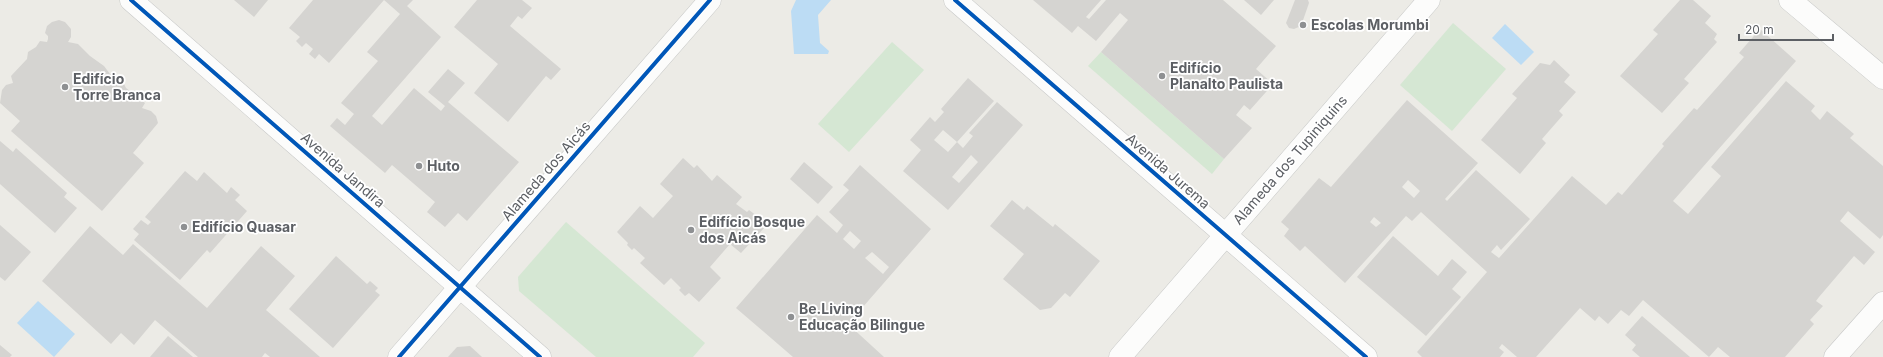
<svg xmlns="http://www.w3.org/2000/svg" width="1883" height="357" font-family="Inter,sans-serif">
	<style>
		.green { fill: #d5e7d3 }
		.water { fill: #bcdcf4 }
		.building { fill: #d5d4d1; fill-rule: evenodd }
		.lines { fill: none; stroke-linecap: round; stroke-linejoin: round }
		.minor-casing { stroke: #c8c9c8; stroke-width: 23 }
		.minor { stroke: #fcfcfb; stroke-width: 22 }
		.cycleway-casing { stroke: #fff; stroke-width: 6 }
		.cycleway { stroke: #0057b8; stroke-width: 4 }
		.poi-dot { fill: #8e9092; stroke: #fff; stroke-width: 1.5 }
		.labels { text-anchor: middle; stroke-width: 3.5; stroke-linejoin: round; paint-order: stroke }
		.poi-label { font-size: 14px; font-weight: bold; fill: #5c5f64; stroke: #fff; text-anchor: start }
		.street-label { font-size: 14px; fill: #5c5f64; stroke: #fff }
	</style>
	<rect width="100%" height="100%" fill="#ecebe6"/>
	<g class="green">
		<polygon points="1453,23 1506,69 1452,131 1400,85"/>
		<polygon points="892,42 924,70 849,152 818,124"/>
		<polygon points="1101,52 1224,159 1212,174 1088,66"/>
		<polygon points="566,222 705,343 693,357 596,357 519,291 518,277"/>
	</g>
	<g class="water">
		<polygon points="796,0 831,0 818,15 820,43 829,51 828,54 794,54 791,11"/>
		<polygon points="1505,24 1534,52 1521,65 1492,38"/>
		<polygon points="38,301 75,334 54,357 17,323"/>
	</g>
	<g class="building">
		<polygon points="234,0 268,0 254,17"/>
		<polygon points="313,0 413,0 407,6 441,37 372,116 382,125 414,88 441,111 445,106 428,92 448,69 465,83 448,102 519,162 467,221 458,213 445,227 427,212 435,202 392,165 385,173 330,126 337,118 345,125 354,114 341,103 378,61 367,52 400,14 384,0 329,63 319,54 315,59 309,54 313,49 306,43 302,47 296,41 300,37 289,28"/>
		<polygon points="477,0 522,0 532,8 522,19 518,16 510,26 561,69 551,80 546,76 508,122 474,93 498,64 454,27"/>
		<polygon points="1033,0 1101,0 1086,17 1089,19 1106,0 1223,0 1276,46 1256,69 1273,84 1250,110 1244,105 1236,115 1252,128 1224,159 1101,52 1128,20 1120,13 1096,41 1078,26 1072,33"/>
		<polygon points="1244,0 1274,0 1261,15"/>
		<polygon points="1295,0 1308,0 1309,3 1301,26 1294,29 1289,28 1286,23"/>
		<polygon points="1680,0 1693,0 1711,16 1705,23 1717,34 1714,39 1717,42 1684,79 1689,83 1662,113 1620,76 1658,34 1653,30"/>
		<polygon points="59,20 65,22 71,29 71,37 68,42 78,44 90,56 104,66 110,74 122,80 126,88 145,103 142,108 151,111 156,116 158,123 133,153 144,163 102,211 11,131 20,121 0,103 2,90 6,85 13,83 11,76 27,59 28,52 36,47 40,41 47,42 48,39 48,36 45,33 47,26 52,22"/>
		<path d="M 1760,29 L 1796,61 L 1673,201 L 1688,214 L 1721,176 L 1711,167 L 1786,81 L 1815,106 L 1811,111 L 1820,120 L 1827,111 L 1854,134 L 1850,138 L 1883,166 L 1883,235 L 1880,239 L 1848,211 L 1840,221 L 1875,252 L 1864,265 L 1854,256 L 1819,297 L 1816,301 L 1823,306 L 1810,320 L 1814,324 L 1785,357 L 1730,357 L 1718,347 L 1709,357 L 1643,300 L 1629,316 L 1621,310 L 1608,324 L 1599,316 L 1595,321 L 1580,308 L 1536,357 L 1517,357 L 1502,344 L 1499,348 L 1504,352 L 1500,357 L 1422,357 L 1417,352 L 1487,272 L 1421,212 L 1412,221 L 1406,216 L 1345,283 L 1305,246 L 1300,251 L 1284,236 L 1289,229 L 1281,222 L 1319,178 L 1331,187 L 1407,100 L 1478,163 L 1445,199 L 1447,201 L 1476,170 L 1530,219 L 1501,250 L 1497,245 L 1491,252 L 1499,258 L 1572,176 L 1606,205 L 1618,192 L 1622,195 L 1664,146 L 1662,144 L 1694,108 L 1697,110 L 1744,57 L 1739,53 ZM 1408,180 L 1420,191 L 1414,198 L 1402,187 ZM 1374,217 L 1381,223 L 1376,227 L 1370,222 Z"/>
		<polygon points="1554,60 1570,75 1564,82 1576,92 1559,111 1563,115 1542,139 1546,143 1520,174 1481,140 1517,98 1512,94 1540,63 1550,65"/>
		<path d="M 968,78 L 994,101 L 957,142 L 943,130 L 934,140 L 948,152 L 957,142 L 963,148 L 973,136 L 969,133 L 997,102 L 1023,125 L 948,210 L 903,171 L 921,150 L 910,140 L 930,117 L 935,122 L 944,112 L 941,109 ZM 971,155 L 978,162 L 959,183 L 952,177 Z"/>
		<polygon points="0,141 13,152 16,148 67,193 64,197 77,208 55,233 0,184"/>
		<polygon points="683,158 694,168 697,165 712,181 717,175 742,197 736,204 747,212 749,210 757,216 754,219 764,228 741,253 730,244 710,267 721,278 699,302 689,293 685,296 679,290 681,288 671,278 664,285 640,263 645,258 634,248 632,250 627,245 628,243 617,232 640,206 653,218 673,196 660,184"/>
		<polygon points="804,162 833,187 818,204 790,179"/>
		<path d="M 860,165 L 931,229 L 848,324 L 884,357 L 793,357 L 736,308 L 817,215 L 837,233 L 843,225 L 829,212 L 849,190 L 843,185 ZM 850,231 L 861,241 L 854,249 L 843,239 ZM 872,252 L 889,267 L 883,274 L 865,258 Z"/>
		<polygon points="185,171 197,181 204,172 227,193 231,187 240,195 235,200 247,211 210,253 207,250 180,280 134,240 139,234 133,229 141,220 148,225 151,222 145,217"/>
		<polygon points="1012,200 1024,210 1027,206 1053,227 1055,224 1100,261 1070,297 1065,293 1051,308 1040,310 1003,279 1024,254 990,226"/>
		<polygon points="0,225 31,252 5,281 0,277"/>
		<polygon points="90,226 123,255 133,244 207,308 261,246 295,276 266,310 320,357 270,357 265,353 262,357 198,357 155,320 134,345 121,333 111,344 42,281"/>
		<polygon points="1393,236 1438,276 1452,259 1467,272 1452,289 1461,297 1426,336 1357,277"/>
		<polygon points="336,256 367,284 370,281 378,288 375,291 380,295 333,348 289,309"/>
		<polygon points="1642,316 1690,357 1640,357 1632,350 1636,345 1625,335"/>
		<polygon points="168,336 193,357 150,357"/>
		<polygon points="0,345 12,355 10,357 0,357"/>
		<polygon points="470,346 482,357 448,357 457,347"/>
	</g>
	<g class="lines">
		<g class="minor-casing">
			<g id="minor">
				<polyline points="131,0 540,357"/>
				<polyline points="955,0 1366,357"/>
				<polyline points="1790,0 1883,78"/>
				<polyline points="399,357 710,0"/>
				<polyline points="1120,357 1429,0"/>
				<polyline points="1835,357 1883,303"/>
			</g>
		</g>
		<use href="#minor" class="minor"/>
		<g class="cycleway-casing">
			<g id="cycleway">
				<polyline points="131,0 540,357"/>
				<polyline points="955,0 1366,357"/>
				<polyline points="399,357 710,0"/>
			</g>
		</g>
		<use href="#cycleway" class="cycleway"/>
	</g>
	<g class="poi-dot">
		<circle cx="1303" cy="25" r="4"/>
		<circle cx="1162" cy="76" r="4"/>
		<circle cx="65" cy="87" r="4"/>
		<circle cx="419" cy="166" r="4"/>
		<circle cx="184" cy="227" r="4"/>
		<circle cx="691" cy="230" r="4"/>
		<circle cx="791" cy="317" r="4"/>
	</g>
	<g class="labels">
		<g class="poi-label">
			<text x="1311" y="30">Escolas Morumbi</text>
			<text x="1170" y="73">Edifício<tspan x="1170" dy="16">Planalto Paulista</tspan></text>
			<text x="73" y="84">Edifício<tspan x="73" dy="16">Torre Branca</tspan></text>
			<text x="427" y="171">Huto</text>
			<text x="699" y="227">Edifício Bosque<tspan x="699" dy="16">dos Aicás</tspan></text>
			<text x="192" y="232">Edifício Quasar</text>
			<text x="799" y="314">Be.Living<tspan x="799" dy="16">Educação Bilingue</tspan></text>
		</g>
		<g class="street-label">
			<text transform="translate(1290 160) rotate(-49)" y="5">Alameda dos Tupiniquins</text>
			<text transform="translate(343 170) rotate(41)" y="5">Avenida Jandira</text>
			<text transform="translate(546 171) rotate(-49)" y="5">Alameda dos Aicás</text>
			<text transform="translate(1168 171) rotate(41)" y="5">Avenida Jurema</text>
		</g>
	</g>
	<path d="M1739 34v6h94v-6" fill="none" stroke="#5c5f64" stroke-width="2"/>
	<text x="1745" y="34" font-size="12" fill="#5c5f64" stroke="#ffffff" stroke-width="3" paint-order="stroke">20 m</text>
</svg>
